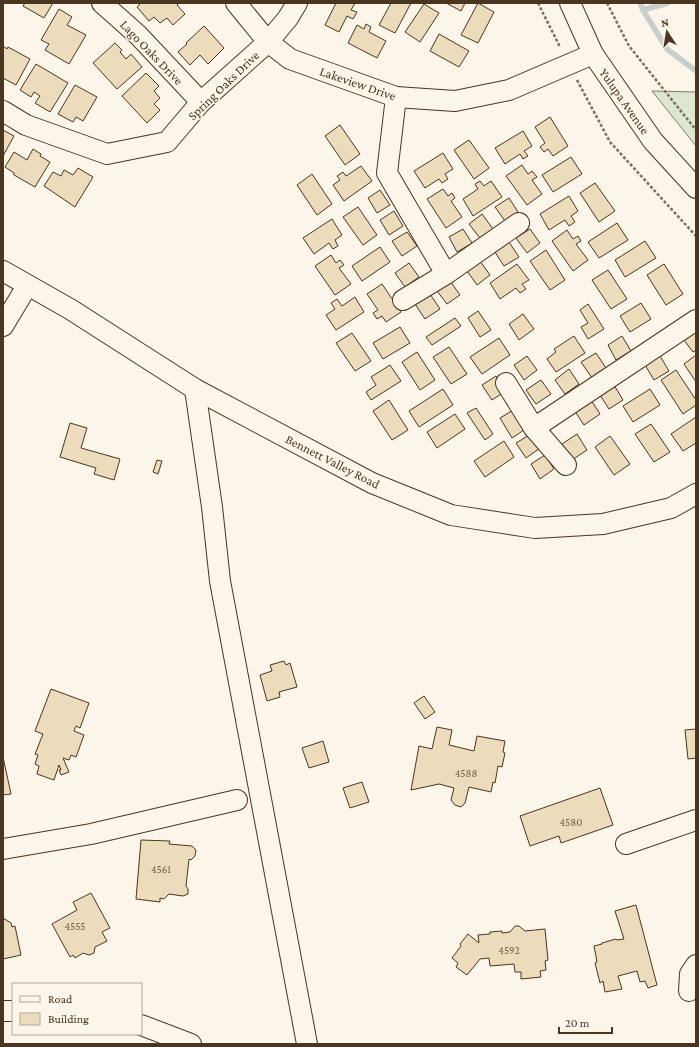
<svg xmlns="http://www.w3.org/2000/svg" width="699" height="1047" font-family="'Crimson Pro',serif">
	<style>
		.park { fill: #dce7d0; stroke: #887966 }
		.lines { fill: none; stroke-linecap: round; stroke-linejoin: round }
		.stream { stroke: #c9cecd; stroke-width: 5.5 }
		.building { fill: #ecdcbc; stroke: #4a3520 }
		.minor-casing { stroke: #4a3520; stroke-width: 22 }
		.path { stroke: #7f6f5c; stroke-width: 2.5; stroke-dasharray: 3 2; stroke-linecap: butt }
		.minor { stroke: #fbf6e9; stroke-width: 20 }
		.labels { text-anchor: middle; stroke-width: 3; stroke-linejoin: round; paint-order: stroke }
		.number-label { font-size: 11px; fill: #725f47 }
		.street-label { font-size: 13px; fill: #4a3520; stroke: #fbf6e9 }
	</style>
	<rect width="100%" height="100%" fill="#fbf6e9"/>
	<polygon class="park" points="652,91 696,92 696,146"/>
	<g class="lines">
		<g class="stream">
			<polyline points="640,3 643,10 668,3"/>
			<polyline points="643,10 667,49 696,71"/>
		</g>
	</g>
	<g class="building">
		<polygon points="25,3 53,3 44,18 23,6"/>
		<polygon points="141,3 179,3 177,5 185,14 173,25 167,18 160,23 154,17 149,21 137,7"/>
		<polygon points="336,3 355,3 351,10 357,12 353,19 347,16 339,32 325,25"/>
		<polygon points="391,3 411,3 395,33 379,25"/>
		<polygon points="446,3 465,3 461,11"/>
		<polygon points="478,3 494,12 478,43 461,35"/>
		<polygon points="424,4 439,13 420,42 405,32"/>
		<polygon points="59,9 72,17 67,25 86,35 69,64 45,50 49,44 41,40"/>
		<polygon points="366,24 371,27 369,32 386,41 377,58 348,43 357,25 364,29"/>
		<polygon points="204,26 224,48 208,64 200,55 190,65 178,52 187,44 186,43"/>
		<polygon points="439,34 469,51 459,67 430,51"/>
		<polygon points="115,43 122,50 120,52 126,59 131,54 142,67 117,89 93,63"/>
		<polygon points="3,46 7,49 8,47 30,59 16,85 3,78"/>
		<polygon points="36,64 68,83 50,112 35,103 40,96 34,92 31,97 20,90"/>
		<polygon points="146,73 159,86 154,91 160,98 154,104 160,110 147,123 122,96"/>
		<polygon points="75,85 97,97 83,121 76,117 73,122 58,114"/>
		<polygon points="550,117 568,146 553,156 548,149 544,152 540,147 545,143 535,127"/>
		<polygon points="340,125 360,154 345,165 325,136"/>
		<polygon points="3,130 14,136 3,156"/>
		<polygon points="523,131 532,146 524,151 528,156 523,159 520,154 505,164 495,148"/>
		<polygon points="469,140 489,168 474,179 454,150"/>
		<polygon points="33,149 41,154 40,156 50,162 35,187 14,175 14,173 5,167 14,152 27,160"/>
		<polygon points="443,153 453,169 445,174 448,179 442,183 439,179 425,188 414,171"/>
		<polygon points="571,157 582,174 553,192 542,175"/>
		<polygon points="522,165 528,174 532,171 537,177 532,180 542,194 527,205 506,176"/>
		<polygon points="361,166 372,181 344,201 333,185 340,180 337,176 343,172 346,176"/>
		<polygon points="78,168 93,177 75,207 44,186 53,172 61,176 64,170 73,175"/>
		<polygon points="312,174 332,204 317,215 297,185"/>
		<polygon points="480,181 484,186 491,181 502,197 473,216 463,199 478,189 475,184"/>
		<polygon points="595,183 615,211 599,222 580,193"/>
		<polygon points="443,189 448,196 452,193 455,198 451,201 462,217 446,228 427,199"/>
		<polygon points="380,190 390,205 377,213 368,198"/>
		<polygon points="569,196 578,211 571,216 575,222 569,226 565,220 549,230 540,214"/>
		<polygon points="509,198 518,212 505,221 495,207"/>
		<polygon points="358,207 377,235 363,245 343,217"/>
		<polygon points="394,211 403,226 389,235 380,220"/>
		<polygon points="482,214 493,229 480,238 469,224"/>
		<polygon points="332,219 342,235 335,240 338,246 333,249 329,243 314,254 303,238"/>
		<polygon points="617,223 628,240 599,258 588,242"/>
		<polygon points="463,229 472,243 457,252 449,237"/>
		<polygon points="530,229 540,243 527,253 516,238"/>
		<polygon points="567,230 573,239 578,236 581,241 576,244 588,260 573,271 552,241"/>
		<polygon points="407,232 417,246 402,256 392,241"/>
		<polygon points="645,241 656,258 625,277 615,260"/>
		<polygon points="509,242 519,257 504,266 495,252"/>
		<polygon points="380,247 390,262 362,281 352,266"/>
		<polygon points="546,250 565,280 550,290 530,261"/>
		<polygon points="331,255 336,263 340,260 344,265 339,268 351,284 335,295 315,266"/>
		<polygon points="480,261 490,275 477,285 467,271"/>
		<polygon points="409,263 419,277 405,287 395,273"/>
		<polygon points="517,264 529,280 522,284 526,289 520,293 516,288 500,299 490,283"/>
		<polygon points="664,264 683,294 666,305 647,275"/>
		<polygon points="608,270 627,299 611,309 592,280"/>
		<polygon points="450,281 460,295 447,304 437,291"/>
		<polygon points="382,284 401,312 386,322 382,316 377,319 373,313 378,310 367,294"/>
		<polygon points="430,294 440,309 425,319 415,304"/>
		<polygon points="355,297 364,312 336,330 326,315 335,309 331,303 337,299 342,306"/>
		<polygon points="641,303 651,319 630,332 620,316"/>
		<polygon points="588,304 604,329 588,339 581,327 588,323 580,310"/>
		<polygon points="478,311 491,330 480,337 468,318"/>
		<polygon points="523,314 534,329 519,340 509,324"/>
		<polygon points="455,318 461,326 432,345 426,337"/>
		<polygon points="400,327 410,343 383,359 373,343"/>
		<polygon points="696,331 696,350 693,352 684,340"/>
		<polygon points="352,333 371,361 355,371 336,343"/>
		<polygon points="574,336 585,353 556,372 547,359 556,352 554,349"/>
		<polygon points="622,336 631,351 616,360 608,345"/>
		<polygon points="499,338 510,355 482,374 470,357"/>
		<polygon points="449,347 467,374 451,384 433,357"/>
		<polygon points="417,352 435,380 420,390 402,362"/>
		<polygon points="596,353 606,368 592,378 581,362"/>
		<polygon points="696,355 696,382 684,364"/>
		<polygon points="527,356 537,370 524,380 514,365"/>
		<polygon points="660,356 669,371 654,380 645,365"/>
		<polygon points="390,365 401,381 371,400 366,392 376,385 371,377"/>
		<polygon points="569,369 579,384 565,394 555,380"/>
		<polygon points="676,370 696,400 696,405 683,414 661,380"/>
		<polygon points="496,376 506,391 492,400 482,385"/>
		<polygon points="541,380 551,394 536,404 526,390"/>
		<polygon points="614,385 623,400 609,409 600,395"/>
		<polygon points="443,389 453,405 419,427 409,411"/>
		<polygon points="650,389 660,405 633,422 623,406"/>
		<polygon points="389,400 408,430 392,440 373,411"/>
		<polygon points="591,400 600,414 584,425 574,410"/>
		<polygon points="476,408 493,434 485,440 467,413"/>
		<polygon points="515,409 527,428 512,438 500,418"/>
		<polygon points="455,414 465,429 437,448 427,432"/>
		<polygon points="696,417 696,443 683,451 671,434"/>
		<polygon points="70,423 87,428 81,448 120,459 114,480 94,474 96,468 60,457"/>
		<polygon points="651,424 670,452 654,462 635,434"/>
		<polygon points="531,434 540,448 526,458 516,443"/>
		<polygon points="577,434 587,450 572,460 562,444"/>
		<polygon points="610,436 630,464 614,475 595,447"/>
		<polygon points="504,441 514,457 485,477 474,461"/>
		<polygon points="545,455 554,469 540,479 531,464"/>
		<polygon points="157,460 162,461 158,474 153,472"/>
		<polygon points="284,661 286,665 290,663 297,687 279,692 280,697 267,701 260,675 272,671 270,665"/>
		<polygon points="51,689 89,703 80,728 76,726 74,731 84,735 76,757 71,755 69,760 63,758 69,772 61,775 59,770 61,770 59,765 54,780 37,774 39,766 35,764 38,755 35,754 43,734 35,731"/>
		<polygon points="424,696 435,712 425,719 414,703"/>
		<polygon points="437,727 452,730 449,745 474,751 477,736 505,741 503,752 505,753 502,767 498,766 495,783 493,782 491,792 469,787 465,803 461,807 455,805 451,800 454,788 439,784 411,790 419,746 432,749"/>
		<polygon points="696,729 696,758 688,759 685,730"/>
		<polygon points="323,741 329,762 309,768 302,748"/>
		<polygon points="3,757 11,794 3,795"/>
		<polygon points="362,782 369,802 350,808 343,788"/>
		<polygon points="600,788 613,825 561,843 559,836 530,846 520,816"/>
		<polygon points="141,840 170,841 169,844 192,846 196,850 195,856 191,860 189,859 186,886 188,889 188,894 183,896 169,894 164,899 160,898 160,902 136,899"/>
		<polygon points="91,893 110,928 102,932 107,941 95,947 94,953 89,955 83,953 75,958 73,955 70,957 52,924 77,910 73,902"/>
		<polygon points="636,905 657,985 648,988 645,981 640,982 637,971 618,976 622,989 605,992 603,981 600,983 595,963 597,962 594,946 602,944 602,943 616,939 617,940 624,939 615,911"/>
		<polygon points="3,918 11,923 12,927 15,926 21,955 3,959"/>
		<polygon points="515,926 519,926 525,931 545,929 548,960 545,961 546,970 540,971 541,977 521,979 521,972 515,972 514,964 490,966 489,958 480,959 467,975 456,967 458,963 452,958 461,946 460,944 468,934 479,943 478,935 490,934 490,932 502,931 502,933 510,932"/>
	</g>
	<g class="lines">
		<g class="minor-casing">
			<g id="minor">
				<polyline points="102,3 138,35 201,102"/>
				<polyline points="236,3 268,42 290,59 396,97 455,101 509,90 593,54"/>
				<polyline points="570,3 593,54 653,141 696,188"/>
				<polyline points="396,97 387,173 446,274 403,300"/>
				<polyline points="3,111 26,125 107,154 167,142 201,102 268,42 288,18 297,3"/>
				<polyline points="3,271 70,309 195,389 372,483 451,515 535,528 603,524 671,508 696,494"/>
				<polyline points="446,274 519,223"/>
				<polyline points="3,326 27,286"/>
				<polyline points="506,383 534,428 696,320"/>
				<polyline points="195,389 212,507 220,581 307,1044"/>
				<polyline points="534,428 566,465"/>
				<polyline points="626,844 696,820"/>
				<polyline points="3,849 91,834 237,800"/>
				<polyline points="689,991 690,974 696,965"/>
				<polyline points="3,1011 13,1011"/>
				<polyline points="141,1025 191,1044"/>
			</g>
		</g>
		<g class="path">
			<polyline points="538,3 560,47"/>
			<polyline points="607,3 629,46 696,130"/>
			<polyline points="577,80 610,142 696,236"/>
		</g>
		<use href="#minor" class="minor"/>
	</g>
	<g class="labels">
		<g class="number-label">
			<text x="466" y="777">4588</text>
			<text x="571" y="826">4580</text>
			<text x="161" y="873">4561</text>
			<text x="75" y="930">4555</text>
			<text x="509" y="954">4592</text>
		</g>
		<g class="street-label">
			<text transform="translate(152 52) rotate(46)" y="5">Lago Oaks Drive</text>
			<text transform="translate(358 83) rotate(19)" y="5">Lakeview Drive</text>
			<text transform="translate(223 85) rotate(-44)" y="5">Spring Oaks Drive</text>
			<text transform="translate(625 101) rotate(55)" y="5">Yulupa Avenue</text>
			<text transform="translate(333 461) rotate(27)" y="5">Bennett Valley Road</text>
		</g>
	</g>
	<rect width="699" height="1047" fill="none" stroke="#4a3520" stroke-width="8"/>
	<rect x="12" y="983" width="130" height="52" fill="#fbf6e9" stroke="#b4a999"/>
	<rect x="20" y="996" width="20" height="6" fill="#fbf6e9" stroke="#b4a999"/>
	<text x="48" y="1003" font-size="12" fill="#4a3520">Road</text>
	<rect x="20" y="1013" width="20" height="12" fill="#ecdcbc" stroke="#b4a999"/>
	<text x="48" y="1023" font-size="12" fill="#4a3520">Building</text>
	<g transform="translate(667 32) rotate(348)" stroke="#fbf6e9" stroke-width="3" paint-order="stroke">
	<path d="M0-3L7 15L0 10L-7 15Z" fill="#4a3520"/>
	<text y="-6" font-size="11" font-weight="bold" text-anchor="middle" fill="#4a3520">N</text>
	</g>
	<path d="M559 1027v6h53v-6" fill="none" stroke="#4a3520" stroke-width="2"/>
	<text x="565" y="1027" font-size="12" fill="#4a3520" stroke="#fbf6e9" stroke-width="3" paint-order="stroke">20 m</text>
</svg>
